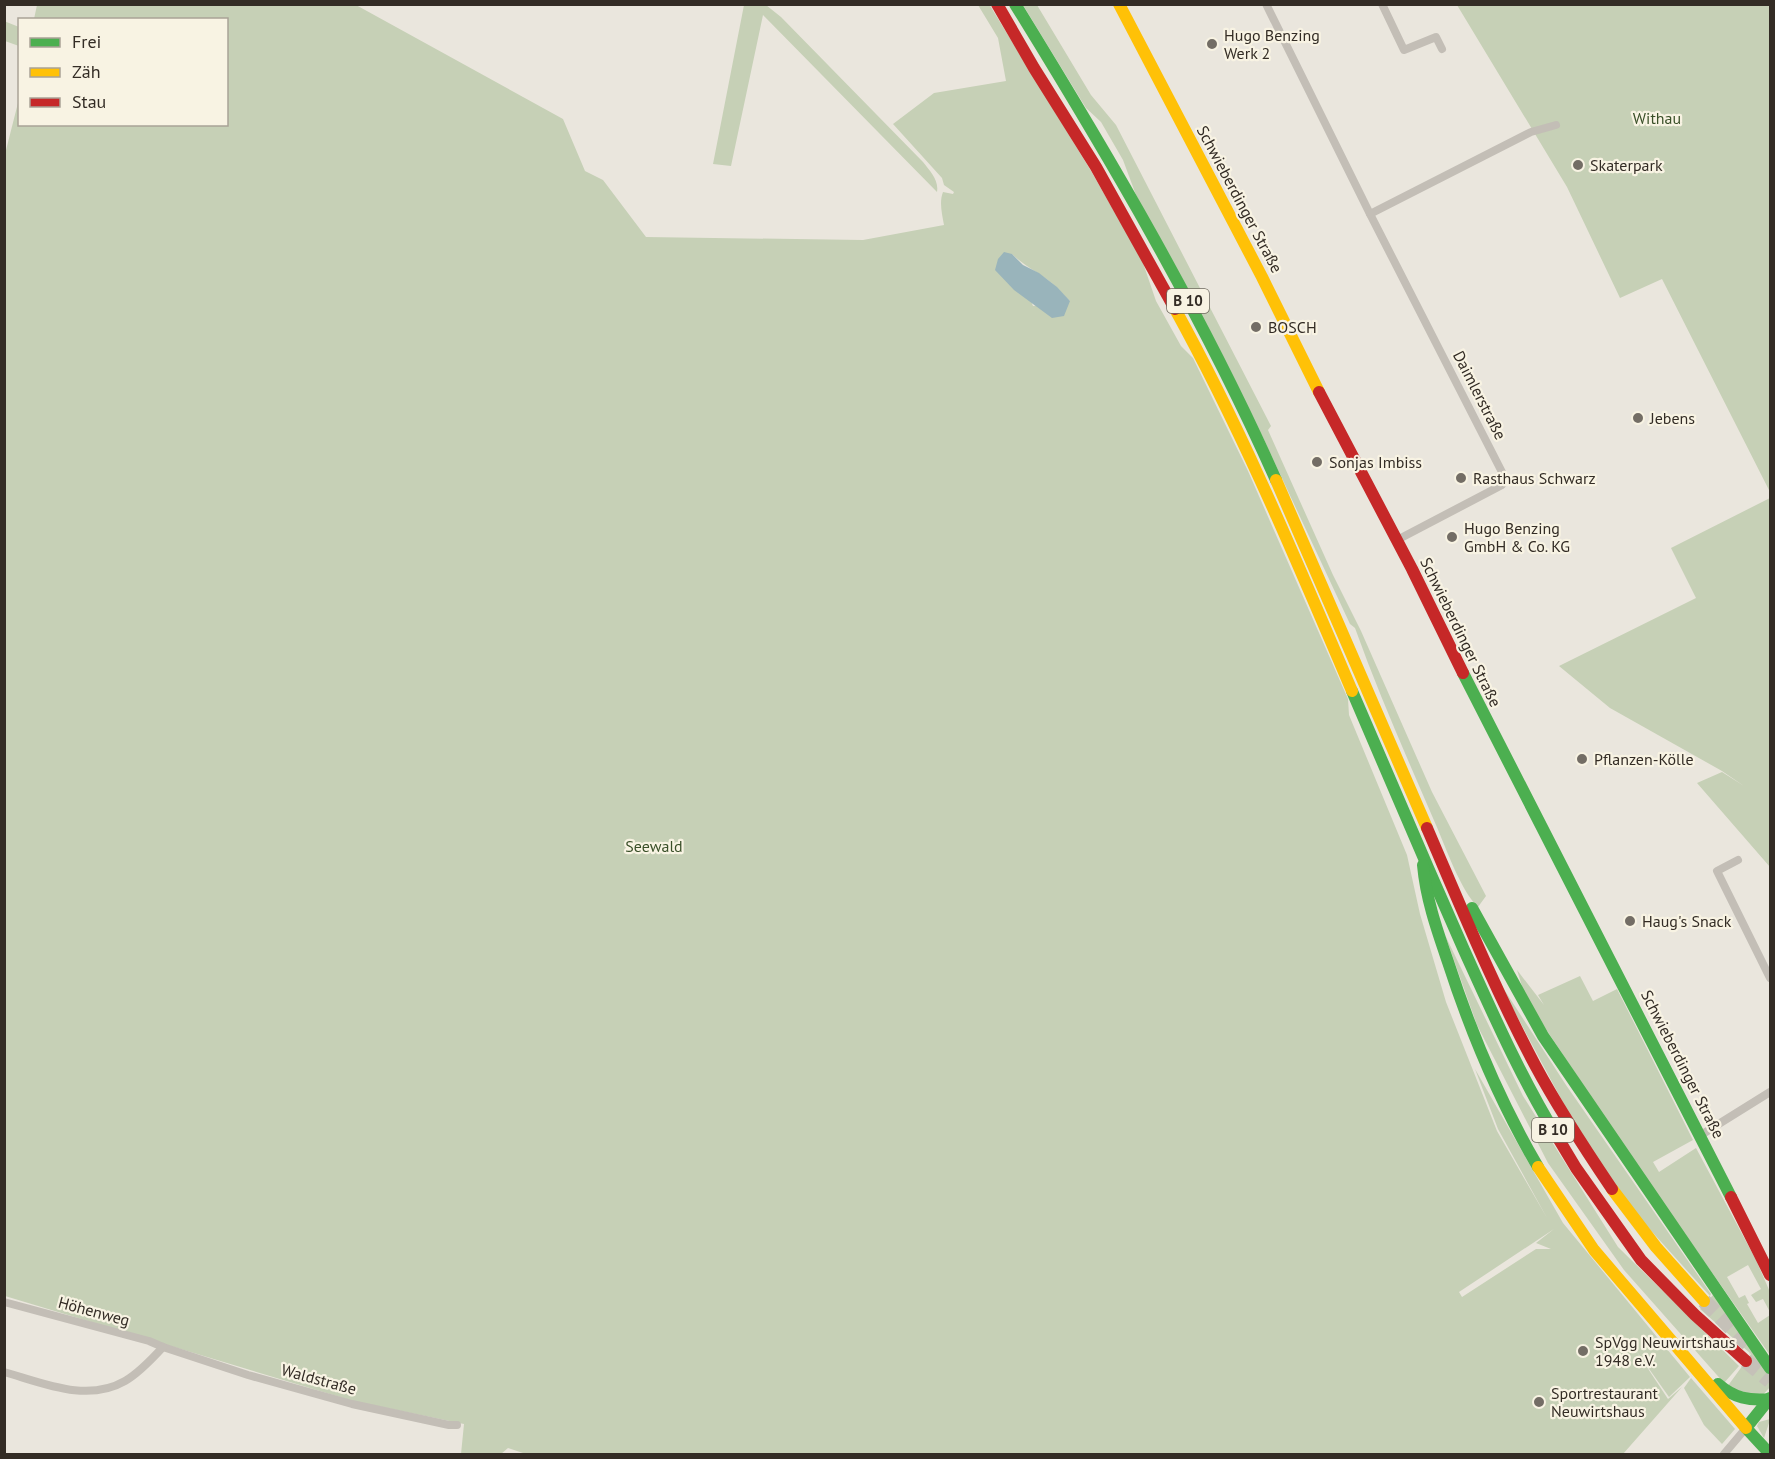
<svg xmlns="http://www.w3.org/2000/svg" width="1775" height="1459" font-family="'PT Sans',sans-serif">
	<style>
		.green { fill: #c6d0b6; fill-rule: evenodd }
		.water { fill: #99b4bb }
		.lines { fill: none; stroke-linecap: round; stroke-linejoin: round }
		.highway-tunnel { stroke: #c5c1b8; stroke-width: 15; stroke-dasharray: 15 8; stroke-linecap: butt }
		.street { stroke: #c3beb6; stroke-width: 8 }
		.fast { stroke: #4caf50; stroke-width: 12 }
		.slow { stroke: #ffc107; stroke-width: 12 }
		.jam { stroke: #c62828; stroke-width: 12 }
		.poi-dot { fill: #736d65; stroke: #f8f3e3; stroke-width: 2 }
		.labels { text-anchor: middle; stroke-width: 4.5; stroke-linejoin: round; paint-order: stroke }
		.shield { fill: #f8f3e3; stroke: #6e685e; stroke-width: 1.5 }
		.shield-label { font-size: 15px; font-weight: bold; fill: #332c25 }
		.poi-label { font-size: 16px; fill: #332c25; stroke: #f8f3e3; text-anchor: start }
		.park-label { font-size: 16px; fill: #3a5029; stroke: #f8f3e3 }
		.street-label { font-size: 16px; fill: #332c25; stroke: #f8f3e3 }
	</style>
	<rect width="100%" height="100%" fill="#eae6dd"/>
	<g class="green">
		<path d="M 989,4 L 1091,171 L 1142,260 L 1156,301 L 1181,346 L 1193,358 L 1248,471 L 1348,699 L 1349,715 L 1407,855 L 1420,914 L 1446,1002 L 1497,1131 L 1547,1218 L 1498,1129 L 1475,1069 L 1563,1223 L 1690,1377 L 1669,1397 L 1635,1349 L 1668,1399 L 1682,1387 L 1623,1454 L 526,1454 L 508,1448 L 501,1454 L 461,1454 L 464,1424 L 353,1401 L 5,1296 L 5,154 L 19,99 L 20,124 L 226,124 L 226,20 L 34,19 L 37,5 L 356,5 L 563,119 L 585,171 L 603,180 L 646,237 L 863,240 L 944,225 C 942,214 939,202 943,192 L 953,194 L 954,192 L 944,185 L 942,178 L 893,124 L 934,93 L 1006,81 L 998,38 L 978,5 ZM 1012,254 C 1025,267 1043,274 1056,287 C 1061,291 1065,297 1070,301 L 1033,306 ZM 1554,1229 L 1536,1243 L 1551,1249 L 1536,1249 L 1462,1297 L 1459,1292 Z"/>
		<path d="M 744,5 L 766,5 L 781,17 L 923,162 C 930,171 939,180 937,192 L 763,15 L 731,166 L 713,164 Z"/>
		<path d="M 1023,5 L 1037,5 L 1091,95 L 1116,125 L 1271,426 L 1268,430 L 1333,575 L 1361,631 L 1432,792 L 1486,896 L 1478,907 C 1461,891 1446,848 1436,825 C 1408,760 1379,695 1355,628 L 1350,624 L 1259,429 L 1136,195 L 1123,160 L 1101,122 L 1086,108 Z"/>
		<polygon points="1457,5 1770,5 1770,492 1662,279 1620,298 1567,187"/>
		<polygon points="4,21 19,27 19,46 5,41"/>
		<polygon points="1770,498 1770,867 1697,783 1722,772 1744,786 1722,771 1610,708 1559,666 1696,598 1671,548"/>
		<polygon points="1445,935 1523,1096 1618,1247 1739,1366 1724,1383 1624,1270 1548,1163 1477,1025"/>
		<polygon points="1517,970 1544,1005 1538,995 1580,976 1593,1001 1617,989 1693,1140 1653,1162 1659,1172 1696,1148 1756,1260 1770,1292 1770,1312 1763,1299 1756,1302 1751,1295 1761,1289 1748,1265 1727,1277 1739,1298 1745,1295 1749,1303 1747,1304 1758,1323 1770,1315 1770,1355 1637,1166 1526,999"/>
		<polygon points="1496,977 1566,1085 1711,1294 1710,1296 1636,1214 1581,1136"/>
		<polygon points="1713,1295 1767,1373 1770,1387 1761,1397 1727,1387 1751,1354 1700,1309"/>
		<polygon points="1691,1378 1735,1429 1722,1444 1704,1425 1684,1388"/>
		<polygon points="1770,1419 1770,1420 1764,1438 1757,1426 1759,1422"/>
	</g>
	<polygon class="water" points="1004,252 1012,254 1023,265 1039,273 1057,287 1070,301 1064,316 1052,318 1014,290 995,270 998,259"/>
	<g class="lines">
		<g class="highway-tunnel">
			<polyline points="1704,1301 1740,1337 1754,1349"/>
			<polyline points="1746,1361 1770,1381"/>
		</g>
		<g class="street">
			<polyline points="1266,4 1370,214 1504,476 1502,485 1397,540"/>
			<polyline points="1382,4 1404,50 1436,37 1442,49"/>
			<polyline points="1370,214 1531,132 1556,125"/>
			<polyline points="1738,860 1717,871 1770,978"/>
			<polyline points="1701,1135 1770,1092"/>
			<polyline points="4,1302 149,1341 163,1347 248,1375 352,1404 449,1425 457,1425"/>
			<path d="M 4,1372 C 43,1383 87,1403 125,1381 C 139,1373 152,1359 163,1347"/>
			<polyline points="1724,1454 1746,1428"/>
		</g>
		<g class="fast">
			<path d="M 1015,4 C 1110,158 1202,314 1276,480"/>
			<polyline points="1463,673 1731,1197"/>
			<path d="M 1352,691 C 1389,778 1426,864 1464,950 C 1493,1014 1521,1078 1558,1138"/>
			<path d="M 1423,865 C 1426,899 1437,930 1448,962 C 1471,1033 1500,1102 1538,1167"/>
			<polyline points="1472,908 1543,1036 1770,1368"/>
			<path d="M 1718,1384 C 1734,1398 1749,1401 1770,1399"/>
			<polyline points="1770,1398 1746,1428 1770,1454"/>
		</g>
		<g class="slow">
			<polyline points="1119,4 1262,277 1319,392"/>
			<path d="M 1175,309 C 1243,432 1297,562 1352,691"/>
			<polyline points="1276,480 1427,828"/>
			<polyline points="1538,1167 1594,1250 1746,1428"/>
			<polyline points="1612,1189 1656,1247 1704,1301"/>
		</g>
		<g class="jam">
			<polyline points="997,4 1034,68 1096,167 1175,309"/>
			<polyline points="1319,392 1412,569 1463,673"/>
			<path d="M 1427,828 C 1461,907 1494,988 1535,1065 C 1558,1108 1585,1149 1612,1189"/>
			<polyline points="1558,1138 1576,1168 1641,1260 1695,1315 1746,1361"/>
			<polyline points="1731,1197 1770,1275"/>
		</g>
	</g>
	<g class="poi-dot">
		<circle cx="1212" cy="44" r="6"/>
		<circle cx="1578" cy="165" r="6"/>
		<circle cx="1256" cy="327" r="6"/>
		<circle cx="1638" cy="418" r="6"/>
		<circle cx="1317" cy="462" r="6"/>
		<circle cx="1461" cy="478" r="6"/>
		<circle cx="1452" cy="537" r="6"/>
		<circle cx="1582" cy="759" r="6"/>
		<circle cx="1630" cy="921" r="6"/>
		<circle cx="1583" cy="1351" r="6"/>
		<circle cx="1539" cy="1402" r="6"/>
	</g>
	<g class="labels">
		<g class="shield">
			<rect x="1167" y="289" width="42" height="24" rx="4.5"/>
			<rect x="1532" y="1118" width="42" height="24" rx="4.5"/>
		</g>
		<g class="shield-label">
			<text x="1188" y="306">B 10</text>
			<text x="1553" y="1135">B 10</text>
		</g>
		<g class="poi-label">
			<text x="1224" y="41">Hugo Benzing<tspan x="1224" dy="18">Werk 2</tspan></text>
			<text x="1590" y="171">Skaterpark</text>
			<text x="1268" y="333">BOSCH</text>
			<text x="1650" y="424">Jebens</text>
			<text x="1329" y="468">Sonjas Imbiss</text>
			<text x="1473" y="484">Rasthaus Schwarz</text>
			<text x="1464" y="534">Hugo Benzing<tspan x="1464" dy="18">GmbH &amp; Co. KG</tspan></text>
			<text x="1594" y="765">Pflanzen-Kölle</text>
			<text x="1642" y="927">Haug's Snack</text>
			<text x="1595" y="1348">SpVgg Neuwirtshaus<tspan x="1595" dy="18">1948 e.V.</tspan></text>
			<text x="1551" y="1399">Sportrestaurant<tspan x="1551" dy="18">Neuwirtshaus</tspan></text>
		</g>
		<g class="park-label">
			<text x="1657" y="124">Withau</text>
			<text x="654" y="852">Seewald</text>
		</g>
		<g class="street-label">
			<text transform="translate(1240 199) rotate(62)" y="6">Schwieberdinger Straße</text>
			<text transform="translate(1480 395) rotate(63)" y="6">Daimlerstraße</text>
			<text transform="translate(1461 632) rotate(64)" y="6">Schwieberdinger Straße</text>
			<text transform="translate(1683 1064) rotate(63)" y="6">Schwieberdinger Straße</text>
			<text transform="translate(94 1311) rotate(15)" y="6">Höhenweg</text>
			<text transform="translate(319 1379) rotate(15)" y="6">Waldstraße</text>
		</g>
	</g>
	<rect width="1775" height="1459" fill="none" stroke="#332c25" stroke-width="12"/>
	<rect x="18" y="18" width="210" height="108" fill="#f8f3e3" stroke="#a9a397" stroke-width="1.5"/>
	<rect x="30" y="38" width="30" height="9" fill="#4caf50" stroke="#a9a397" stroke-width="1.5"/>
	<text x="72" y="48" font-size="18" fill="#332c25">Frei</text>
	<rect x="30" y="68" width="30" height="9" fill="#ffc107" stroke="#a9a397" stroke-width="1.5"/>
	<text x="72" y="78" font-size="18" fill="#332c25">Zäh</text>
	<rect x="30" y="98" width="30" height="9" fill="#c62828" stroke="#a9a397" stroke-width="1.5"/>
	<text x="72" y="108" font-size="18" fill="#332c25">Stau</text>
</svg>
